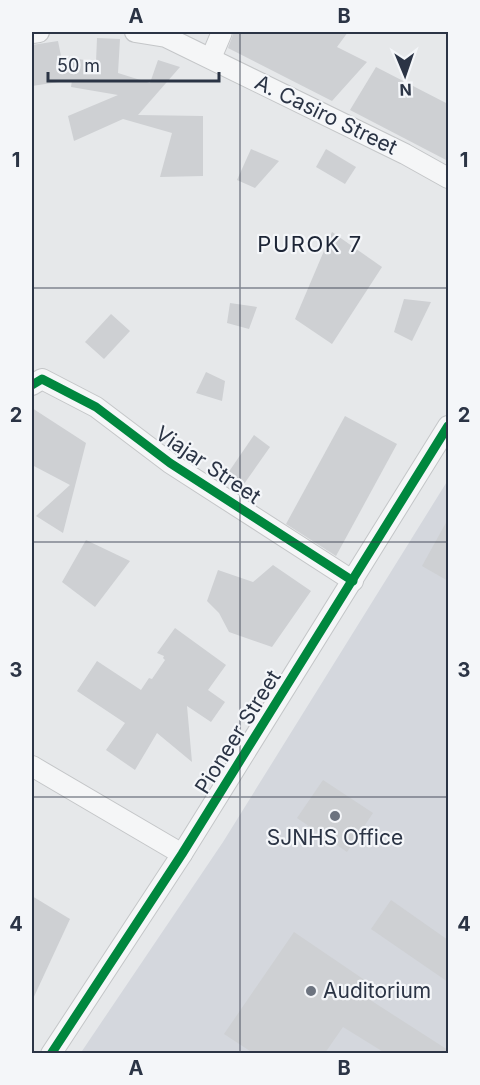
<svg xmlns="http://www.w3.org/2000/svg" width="480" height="1085" font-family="Inter,sans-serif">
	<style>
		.built { fill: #d4d7dd }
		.building { fill: #ced0d3 }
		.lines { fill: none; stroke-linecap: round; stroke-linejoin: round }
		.street-casing { stroke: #c4c6c8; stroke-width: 22 }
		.street { stroke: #f5f6f7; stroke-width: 20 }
		.cycleway-casing { stroke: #f4f6f9; stroke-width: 13 }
		.cycleway { stroke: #00873e; stroke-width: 9 }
		.grid { fill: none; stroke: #2b3445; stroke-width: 1.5; stroke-opacity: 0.55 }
		.poi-dot { fill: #6c737f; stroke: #f4f6f9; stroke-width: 2 }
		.labels { text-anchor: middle; stroke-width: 4.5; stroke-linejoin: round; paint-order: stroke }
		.street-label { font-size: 21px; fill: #2b3445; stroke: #f4f6f9 }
		.poi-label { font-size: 21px; fill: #2b3445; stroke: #f4f6f9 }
		.neighbourhood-label { font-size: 22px; letter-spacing: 1.5px; fill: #1d2536; stroke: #f4f6f9 }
		.neatline { fill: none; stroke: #2b3445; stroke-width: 2 }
		.grid-label { font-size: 20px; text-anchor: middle; font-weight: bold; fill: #2b3445 }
	</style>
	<rect width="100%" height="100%" fill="#e6e8ea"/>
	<polygon class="built" points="448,480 448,1053 80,1054 223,842"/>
	<g class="building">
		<polygon points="234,32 348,32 337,47 367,62 332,101 228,48"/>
		<polygon points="97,38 120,39 118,73 150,83 158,60 180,67 138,115 203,116 203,176 160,177 172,133 123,119 74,141 68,116 118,95 71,87 72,80 32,86 32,45 58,41 61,56 96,62"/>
		<polygon points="376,67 448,104 448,161 350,110"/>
		<polygon points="251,149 279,161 255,188 237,180"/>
		<polygon points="326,149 356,167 345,184 316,167"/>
		<polygon points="332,232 382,267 332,344 295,319"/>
		<polygon points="404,299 431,302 412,341 394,332"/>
		<polygon points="230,303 257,307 249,329 227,323"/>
		<polygon points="111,314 130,331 104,359 85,342"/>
		<polygon points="206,372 225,381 222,401 196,393"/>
		<polygon points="32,408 86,443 63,533 36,516 70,485 32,465"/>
		<polygon points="345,416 397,444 336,556 286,524"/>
		<polygon points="254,435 270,447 244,484 228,473"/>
		<polygon points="448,519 448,581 422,566"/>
		<polygon points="86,540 130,561 95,607 62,582"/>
		<polygon points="273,565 311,591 272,647 229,632 219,613 207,601 218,570 253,582"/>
		<polygon points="175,628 226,665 208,690 225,702 211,722 187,706 192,762 157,733 135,770 106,750 125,723 77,691 97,661 141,690 149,678 152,679 165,660 163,658 164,656 157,653"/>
		<polygon points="323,780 373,813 347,852 297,818"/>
		<polygon points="32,896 70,919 32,1001"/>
		<polygon points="391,900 448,940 448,982 371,929"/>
		<polygon points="294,932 372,985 364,996 448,1050 448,1053 385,1053 343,1027 325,1053 253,1053 224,1034"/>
	</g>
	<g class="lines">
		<g class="street-casing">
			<g id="street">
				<polyline points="135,32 166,37 405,154 448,178"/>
				<polyline points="32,33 39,32"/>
				<polyline points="211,58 222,32"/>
				<polyline points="32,385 42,379 96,407 170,463 353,581"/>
				<polyline points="32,766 182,854"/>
				<polyline points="51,1054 182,854 448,426"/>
			</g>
		</g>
		<use href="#street" class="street"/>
		<g class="cycleway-casing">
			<g id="cycleway">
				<polyline points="32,385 42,379 96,407 170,463 353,581"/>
				<polyline points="51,1054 182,854 448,426"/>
			</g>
		</g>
		<use href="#cycleway" class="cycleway"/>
	</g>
	<path class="grid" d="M 240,32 L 240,1054M 32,288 L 448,288M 32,542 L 448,542M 32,797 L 448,797"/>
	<g class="poi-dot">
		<circle cx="335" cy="816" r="6"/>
		<circle cx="311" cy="991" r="6"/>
	</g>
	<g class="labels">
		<g class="street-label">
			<text transform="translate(326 115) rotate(26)" y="7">A. Casiro Street</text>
			<text transform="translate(208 465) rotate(34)" y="7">Viajar Street</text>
			<text transform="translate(238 732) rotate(-58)" y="7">Pioneer Street</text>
		</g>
		<g class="poi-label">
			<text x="335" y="845">SJNHS Office</text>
			<text x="323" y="998" text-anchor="start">Auditorium</text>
		</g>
		<g class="neighbourhood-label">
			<text x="310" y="252">PUROK 7</text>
		</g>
	</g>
	<rect width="480" height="1085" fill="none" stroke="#f4f6f9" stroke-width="66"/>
	<g transform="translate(405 75) rotate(178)" stroke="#f4f6f9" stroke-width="4.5" paint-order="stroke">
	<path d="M0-4.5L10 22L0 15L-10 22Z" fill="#2b3445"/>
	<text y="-9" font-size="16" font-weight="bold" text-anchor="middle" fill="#2b3445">N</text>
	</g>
	<path d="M48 72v9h171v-9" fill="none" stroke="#2b3445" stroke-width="3"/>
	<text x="57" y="72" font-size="18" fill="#2b3445" stroke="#f4f6f9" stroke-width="4.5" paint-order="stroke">50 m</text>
	<rect x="33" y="33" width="414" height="1019" class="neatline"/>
	<g class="grid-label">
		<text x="136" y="23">A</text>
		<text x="344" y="23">B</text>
		<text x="16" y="167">1</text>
		<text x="464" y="167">1</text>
		<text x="16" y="422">2</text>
		<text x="464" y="422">2</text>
		<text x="16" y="677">3</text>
		<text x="464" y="677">3</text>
		<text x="16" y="931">4</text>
		<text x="464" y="931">4</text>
		<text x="136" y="1075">A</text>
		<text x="344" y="1075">B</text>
	</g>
</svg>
